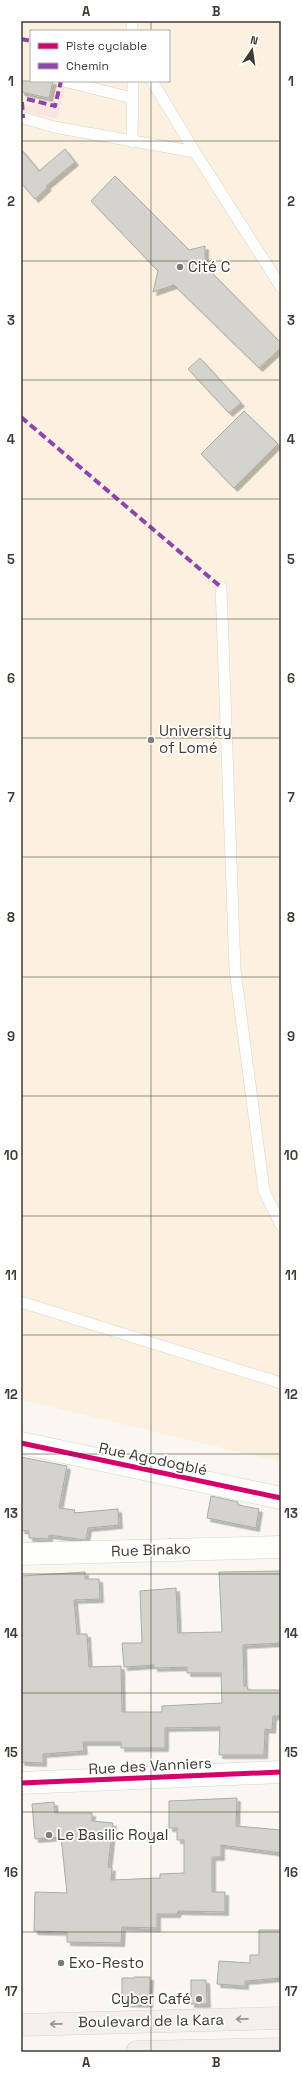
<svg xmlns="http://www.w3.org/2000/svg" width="302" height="2073" font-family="'Space Grotesk',sans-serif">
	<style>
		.built { fill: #fcf1e0; fill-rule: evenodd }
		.green { fill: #fbe5e1 }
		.building { fill: #d5d3ce; stroke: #acaba5; filter: url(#shadow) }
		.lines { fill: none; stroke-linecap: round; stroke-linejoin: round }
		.service-casing { stroke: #d6d2cd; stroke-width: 12 }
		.minor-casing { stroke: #d6d2cd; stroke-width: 23 }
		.secondary-casing { stroke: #d6d2cd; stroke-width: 23 }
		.service { stroke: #fefefd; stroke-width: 11 }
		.minor { stroke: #fefefd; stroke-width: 22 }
		.secondary { stroke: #f3efed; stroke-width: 22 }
		.quiet { stroke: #8e44ad; stroke-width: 4; stroke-dasharray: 8 4; stroke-linecap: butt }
		.cycleway-casing { stroke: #fff; stroke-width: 8 }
		.cycleway { stroke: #d6006c; stroke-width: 5 }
		.oneway { stroke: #999490 }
		.grid { fill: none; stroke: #3f3a32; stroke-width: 1; stroke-opacity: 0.55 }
		.poi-dot { fill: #807c76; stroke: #fff; stroke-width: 1.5 }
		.labels { text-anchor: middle; stroke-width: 3.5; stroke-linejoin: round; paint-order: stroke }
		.poi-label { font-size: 15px; fill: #3f3a32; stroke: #fff; text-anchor: start }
		.street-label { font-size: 15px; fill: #3f3a32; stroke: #fff }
		.neatline { fill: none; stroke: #3f3a32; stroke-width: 1.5 }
		.grid-label { font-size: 13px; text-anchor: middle; font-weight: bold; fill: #3f3a32 }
	</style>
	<defs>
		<filter id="shadow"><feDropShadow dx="3.5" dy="3.5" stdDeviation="0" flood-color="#0004"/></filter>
	</defs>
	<rect width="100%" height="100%" fill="#faf7f3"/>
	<path class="built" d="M 21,21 L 281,21 L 281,1462 L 21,1400 ZM 31,31 L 169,31 L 169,81 L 31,81 Z"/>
	<polygon class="green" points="62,87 65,88 57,119 21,110 21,104 33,107 34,103 57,109"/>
	<g class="building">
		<polygon points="21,81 53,81 49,98 21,92"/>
		<polygon points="21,149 39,171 65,149 75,162 46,186 48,187 35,199 21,183"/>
		<polygon points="115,176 189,250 205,246 205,266 281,343 281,348 259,368 174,285 153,292 158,271 91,201"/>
		<polygon points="200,358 241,403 229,413 188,369"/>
		<polygon points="244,411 278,444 234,488 201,454"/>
		<polygon points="21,1457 67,1466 59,1508 75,1510 74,1513 118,1509 119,1525 88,1528 86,1540 49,1535 49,1539 29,1538 29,1531 21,1530"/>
		<polygon points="211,1496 238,1502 238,1505 259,1509 256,1528 207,1518"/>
		<polygon points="281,1571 281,1643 243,1645 244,1686 247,1686 248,1690 281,1690 281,1716 273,1716 272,1730 265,1729 264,1755 219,1755 220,1727 165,1728 165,1748 121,1748 121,1742 83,1742 84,1751 43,1754 43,1763 21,1762 21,1576 85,1572 85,1579 99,1579 100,1599 74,1600 77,1634 87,1634 89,1667 121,1666 122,1712 162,1712 162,1706 222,1703 221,1673 187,1673 187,1667 154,1668 154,1665 124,1667 122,1643 142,1643 140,1591 176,1588 178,1633 222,1632 219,1572"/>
		<polygon points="237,1798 236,1826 281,1830 281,1853 221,1845 221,1857 212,1857 212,1892 225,1892 225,1912 178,1911 177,1914 157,1914 157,1928 122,1927 121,1943 67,1942 67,1932 34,1931 35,1892 67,1893 61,1837 35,1839 32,1804 54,1802 55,1813 92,1813 92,1821 113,1823 108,1867 112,1868 111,1880 160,1878 160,1874 184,1873 184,1840 177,1840 177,1828 169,1828 169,1801"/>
		<polygon points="259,1930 281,1930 281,1978 245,1981 245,1986 217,1984 219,1961 250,1963 250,1955 259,1955"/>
		<polygon points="134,1977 150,1977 149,2004 122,2003 122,1978 134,1978"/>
		<polygon points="191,1980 206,1980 207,2004 191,2004"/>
	</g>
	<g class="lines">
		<g class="service-casing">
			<g id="service">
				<polyline points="132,21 132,31"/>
				<polyline points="64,81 132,98"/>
				<polyline points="152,81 195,152 281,287"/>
				<polyline points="21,117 54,127 195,152"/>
				<polyline points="132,142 133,81"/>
				<polyline points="221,587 235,970 264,1191 281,1225"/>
				<polyline points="21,1302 281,1383"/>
			</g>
		</g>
		<g class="minor-casing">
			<g id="minor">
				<polyline points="21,1443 281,1498"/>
				<polyline points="21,1554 281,1547"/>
				<polyline points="21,1783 281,1772"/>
			</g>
		</g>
		<g class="secondary-casing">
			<g id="secondary">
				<polyline points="21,2025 281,2018"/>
				<polyline points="137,2052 281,2049"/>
			</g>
		</g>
		<use href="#service" class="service"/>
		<use href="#minor" class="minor"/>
		<use href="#secondary" class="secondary"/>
		<g class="quiet">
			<polyline points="21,39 31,41"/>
			<polyline points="27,99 55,106 61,81"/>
			<polyline points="22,102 23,118"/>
			<polyline points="21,417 221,587"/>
		</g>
		<g class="cycleway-casing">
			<g id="cycleway">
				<polyline points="21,1443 281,1498"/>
				<polyline points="21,1783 281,1772"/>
			</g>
		</g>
		<use href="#cycleway" class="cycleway"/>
	</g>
	<defs><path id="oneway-shaft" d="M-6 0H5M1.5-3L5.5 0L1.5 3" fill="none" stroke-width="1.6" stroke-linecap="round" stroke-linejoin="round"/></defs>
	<g class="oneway">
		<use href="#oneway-shaft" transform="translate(242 2019) rotate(179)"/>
		<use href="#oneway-shaft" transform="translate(56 2024) rotate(179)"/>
	</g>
	<path class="grid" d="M 151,21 L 151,31M 151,81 L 151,2052M 21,141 L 281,141M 21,261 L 281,261M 21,380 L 281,380M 21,499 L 281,499M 21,619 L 281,619M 21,738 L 281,738M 21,857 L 281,857M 21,977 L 281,977M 21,1096 L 281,1096M 21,1216 L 281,1216M 21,1335 L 281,1335M 21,1454 L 281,1454M 21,1574 L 281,1574M 21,1693 L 281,1693M 21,1812 L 281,1812M 21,1932 L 281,1932"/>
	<g class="poi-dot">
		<circle cx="180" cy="267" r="4"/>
		<circle cx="151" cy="740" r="4"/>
		<circle cx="49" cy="1835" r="4"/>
		<circle cx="61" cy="1963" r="4"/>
		<circle cx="199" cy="1999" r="4"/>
	</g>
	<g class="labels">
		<g class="poi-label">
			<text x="188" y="272">Cité C</text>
			<text x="159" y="736">University<tspan x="159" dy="17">of Lomé</tspan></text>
			<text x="57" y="1840">Le Basilic Royal</text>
			<text x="69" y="1968">Exo-Resto</text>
			<text x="191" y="2004" text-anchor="end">Cyber Café</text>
		</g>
		<g class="street-label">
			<text transform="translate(153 1459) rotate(12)" y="5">Rue Agodogblé</text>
			<text transform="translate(151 1550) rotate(-2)" y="5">Rue Binako</text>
			<text transform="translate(150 1766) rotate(-3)" y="5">Rue des Vanniers</text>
			<text transform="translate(151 2021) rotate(-1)" y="5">Boulevard de la Kara</text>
		</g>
	</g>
	<rect width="302" height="2073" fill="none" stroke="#ffffff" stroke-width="44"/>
	<rect x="30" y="30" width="140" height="52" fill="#ffffff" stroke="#b2b0ad"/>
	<rect x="38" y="43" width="20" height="6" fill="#d6006c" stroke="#b2b0ad"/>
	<text x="66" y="50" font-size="12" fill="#3f3a32">Piste cyclable</text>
	<rect x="38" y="63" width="20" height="6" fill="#8e44ad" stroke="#b2b0ad"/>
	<text x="66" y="70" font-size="12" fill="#3f3a32">Chemin</text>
	<g transform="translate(252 50) rotate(13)" stroke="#ffffff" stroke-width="3" paint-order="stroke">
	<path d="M0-3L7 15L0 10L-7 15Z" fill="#3f3a32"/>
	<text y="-6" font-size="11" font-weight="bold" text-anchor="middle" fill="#3f3a32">N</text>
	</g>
	<rect x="22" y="22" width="258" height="2029" class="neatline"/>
	<g class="grid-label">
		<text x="86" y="16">A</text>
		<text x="216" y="16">B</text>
		<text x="11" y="86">1</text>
		<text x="291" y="86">1</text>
		<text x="11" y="206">2</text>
		<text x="291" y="206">2</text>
		<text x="11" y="325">3</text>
		<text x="291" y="325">3</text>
		<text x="11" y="444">4</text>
		<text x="291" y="444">4</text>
		<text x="11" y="564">5</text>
		<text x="291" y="564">5</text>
		<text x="11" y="683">6</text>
		<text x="291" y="683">6</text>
		<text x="11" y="802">7</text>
		<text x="291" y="802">7</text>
		<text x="11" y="922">8</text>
		<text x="291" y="922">8</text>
		<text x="11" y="1041">9</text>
		<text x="291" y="1041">9</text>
		<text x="11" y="1160">10</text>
		<text x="291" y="1160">10</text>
		<text x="11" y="1280">11</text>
		<text x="291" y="1280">11</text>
		<text x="11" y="1399">12</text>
		<text x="291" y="1399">12</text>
		<text x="11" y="1518">13</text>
		<text x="291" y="1518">13</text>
		<text x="11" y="1638">14</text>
		<text x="291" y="1638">14</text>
		<text x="11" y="1757">15</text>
		<text x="291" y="1757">15</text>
		<text x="11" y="1877">16</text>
		<text x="291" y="1877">16</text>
		<text x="11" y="1996">17</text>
		<text x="291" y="1996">17</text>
		<text x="86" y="2067">A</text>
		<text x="216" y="2067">B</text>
	</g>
</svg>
